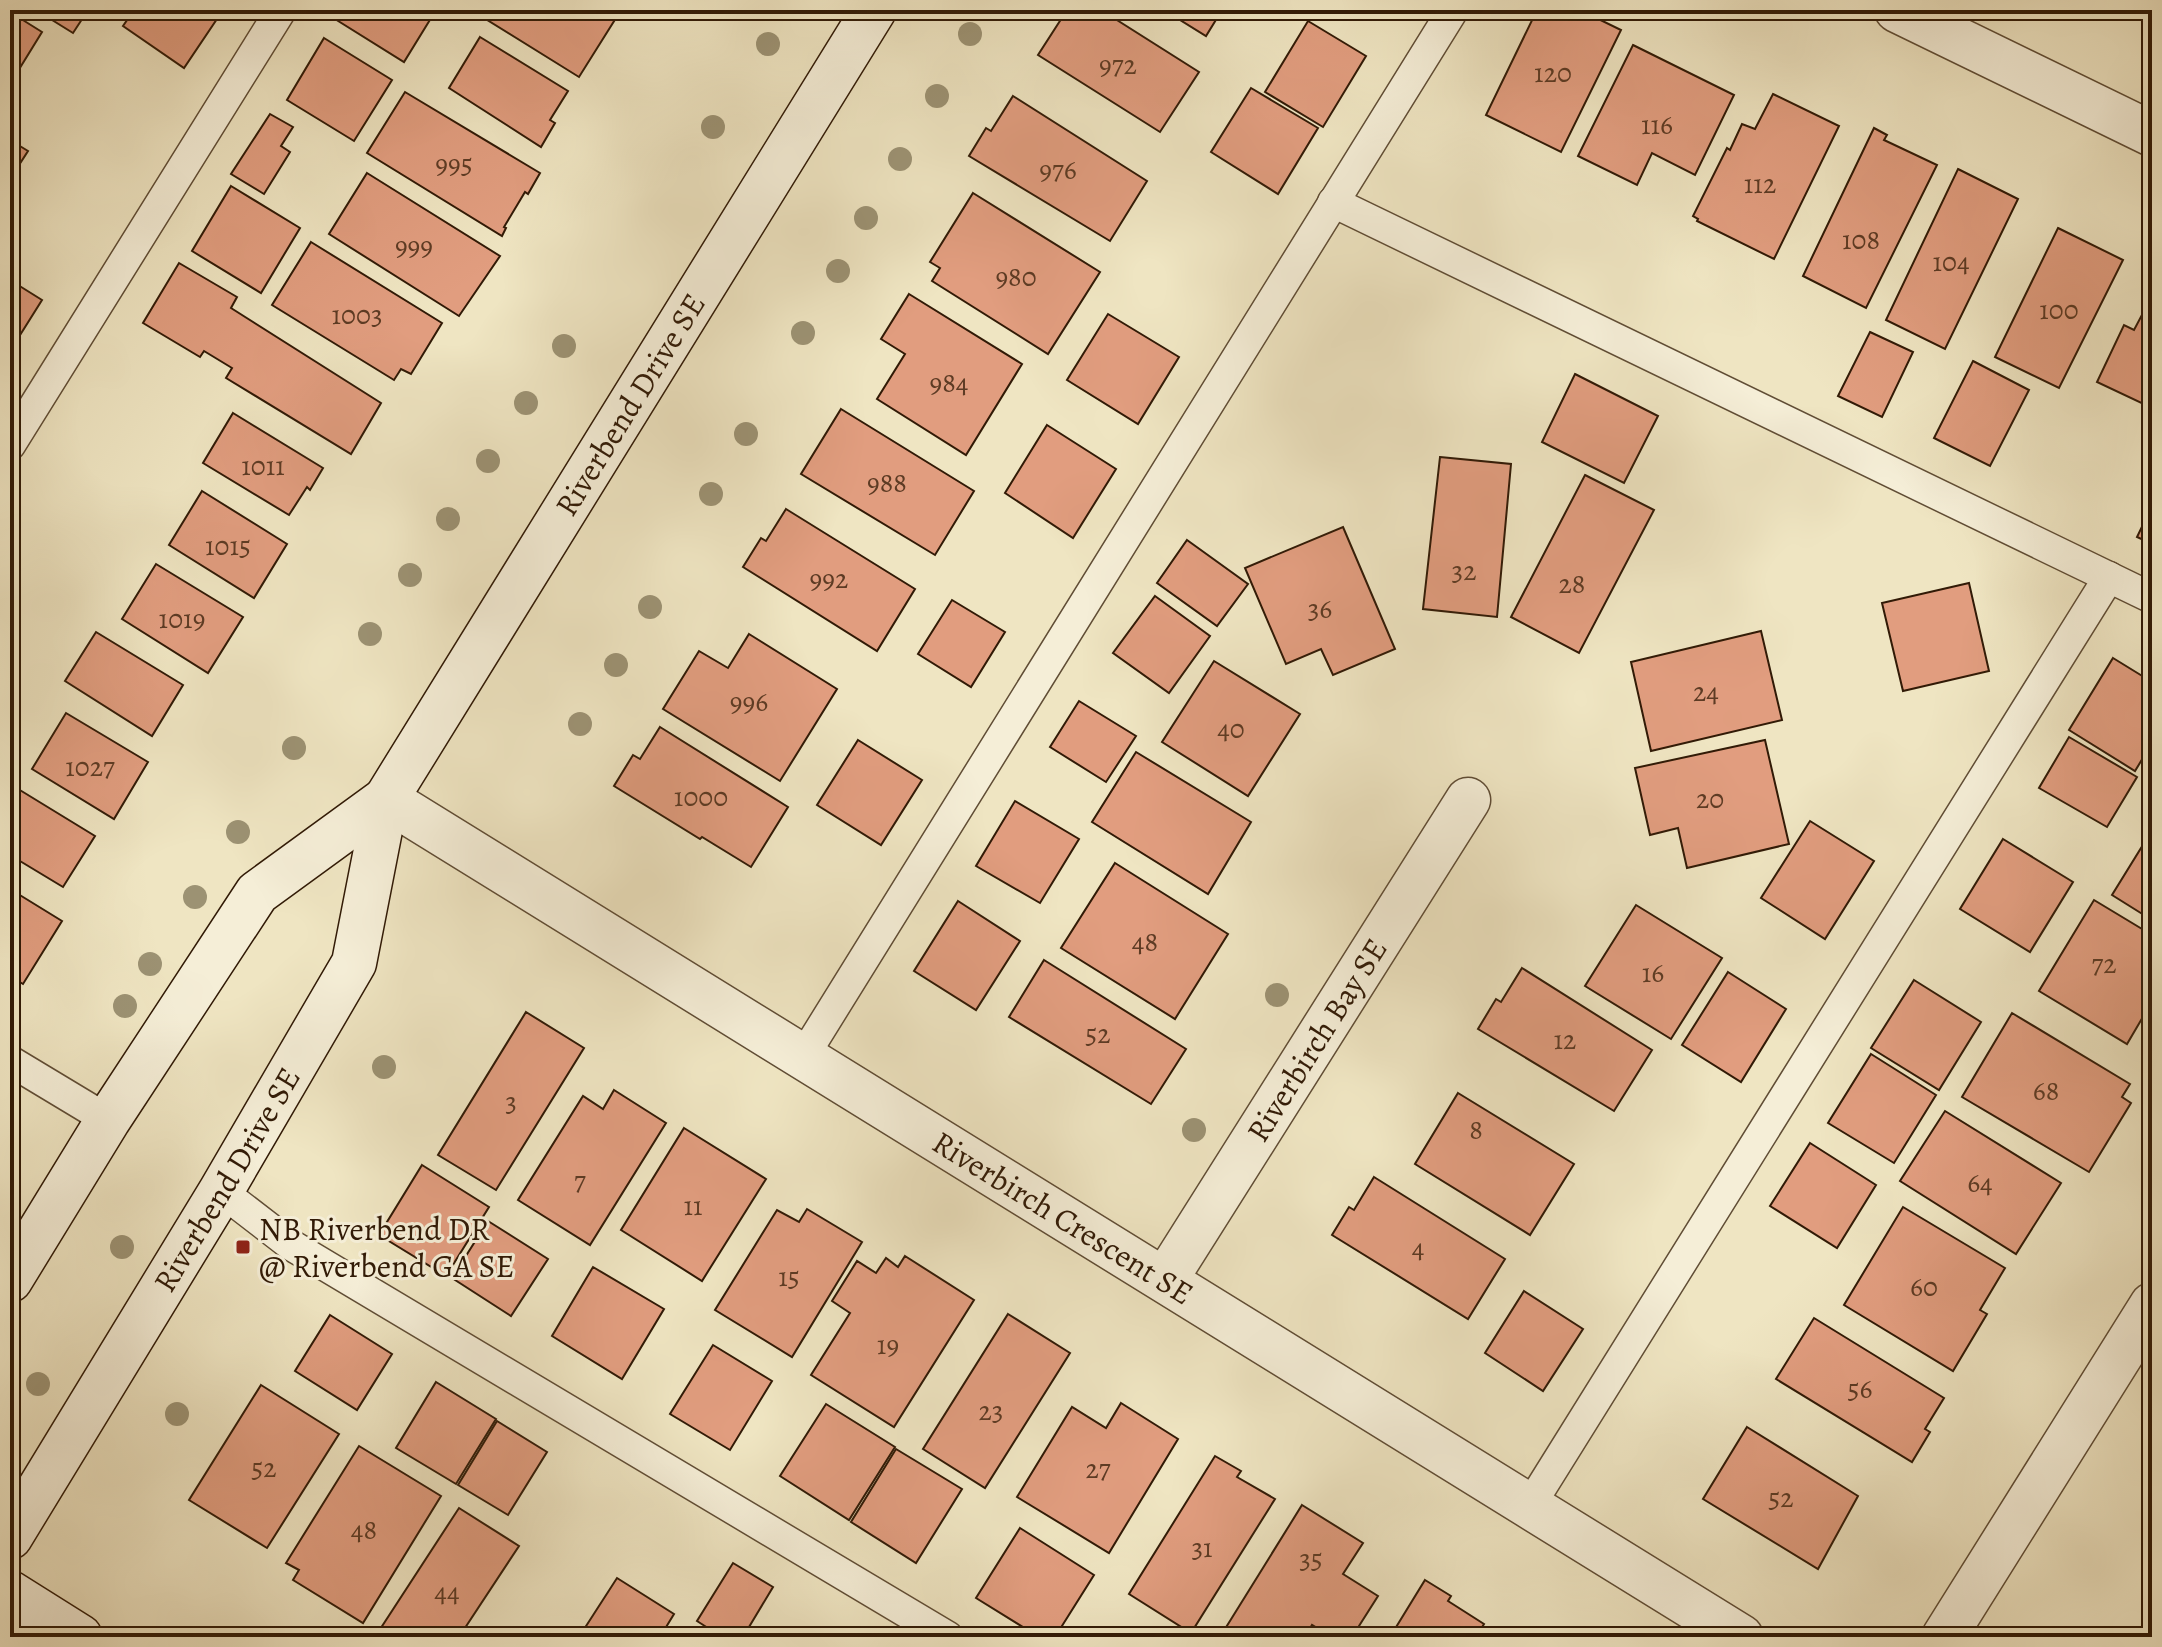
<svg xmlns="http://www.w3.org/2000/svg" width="2162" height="1647" font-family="Alegreya,serif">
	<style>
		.building { fill: #e19d7f; stroke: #311a06; stroke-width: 2 }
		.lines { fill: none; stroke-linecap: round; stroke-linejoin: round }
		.lane-casing { stroke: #604d35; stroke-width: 33 }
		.street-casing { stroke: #604d35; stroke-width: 47 }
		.secondary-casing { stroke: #311a06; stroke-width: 47 }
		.lane { stroke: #f5eed7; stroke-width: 30 }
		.street { stroke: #f5eed7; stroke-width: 44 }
		.secondary { stroke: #f5eed7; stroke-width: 44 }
		.tree { fill: #9c9273 }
		.poi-dot { fill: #8f2418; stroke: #f5eed7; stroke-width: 3 }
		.labels { text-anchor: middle; stroke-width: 6; stroke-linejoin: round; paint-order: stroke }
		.number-label { font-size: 28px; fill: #5d3b24 }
		.street-label { font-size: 32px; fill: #311a06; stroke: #f5eed7 }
		.poi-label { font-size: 32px; fill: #311a06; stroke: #f5eed7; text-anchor: start }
	</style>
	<rect width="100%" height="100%" fill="#efe5c2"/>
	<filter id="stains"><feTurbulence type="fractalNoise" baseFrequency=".0025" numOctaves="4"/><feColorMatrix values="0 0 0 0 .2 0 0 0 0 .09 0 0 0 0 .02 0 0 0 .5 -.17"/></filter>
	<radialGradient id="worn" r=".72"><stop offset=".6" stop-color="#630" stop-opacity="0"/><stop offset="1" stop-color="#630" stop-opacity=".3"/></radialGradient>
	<g class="building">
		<polygon points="36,10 88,10 73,33"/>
		<polygon points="134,10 223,10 184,68 123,26"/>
		<polygon points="341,10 436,10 404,62 335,19"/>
		<polygon points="477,10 604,10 616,18 579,77 476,13"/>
		<polygon points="1067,10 1101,10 1199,72 1160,132 1038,55"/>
		<polygon points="1164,10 1222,10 1206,36"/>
		<polygon points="1537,10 1580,10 1621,30 1561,152 1486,115"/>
		<polygon points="10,12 42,32 10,84"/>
		<polygon points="1308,21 1366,56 1323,127 1265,92"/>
		<polygon points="480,37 568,91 550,120 555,123 541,147 449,88"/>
		<polygon points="324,38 392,80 354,141 287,100"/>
		<polygon points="1633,45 1734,95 1695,175 1652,153 1637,185 1578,156"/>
		<polygon points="1251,88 1318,128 1278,194 1211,152"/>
		<polygon points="405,92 540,173 528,194 525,192 504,227 506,228 502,236 367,153"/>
		<polygon points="1773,94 1839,126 1774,259 1697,221 1698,219 1693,216 1727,148 1730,150 1742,124 1755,129"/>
		<polygon points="1013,96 1147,181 1110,241 969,156 986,128 991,131"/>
		<polygon points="270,114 293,127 281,146 290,152 264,194 231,174"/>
		<polygon points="1874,128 1887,135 1884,140 1937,165 1866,308 1803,276"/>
		<polygon points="10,140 28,151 10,179"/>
		<polygon points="1958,169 2018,199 1945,349 1886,320"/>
		<polygon points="367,173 500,256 459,316 329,234"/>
		<polygon points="231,186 300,228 261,293 192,251"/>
		<polygon points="973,193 1100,272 1048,354 932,281 940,268 930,262"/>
		<polygon points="2058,228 2123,260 2059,388 1995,357"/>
		<polygon points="311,242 442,323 411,374 401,369 394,380 272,305"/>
		<polygon points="179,263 237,297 231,308 381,403 351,454 226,378 232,368 204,351 200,357 143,323"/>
		<polygon points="10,280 42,300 10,351"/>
		<polygon points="909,294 1022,364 966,455 877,399 905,354 881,339"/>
		<polygon points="2152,296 2152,408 2097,382 2124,325 2134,330"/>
		<polygon points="1108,314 1179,357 1138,424 1067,380"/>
		<polygon points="1870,332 1913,352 1882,417 1838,396"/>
		<polygon points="1973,361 2029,390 1990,466 1934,438"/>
		<polygon points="1575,374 1658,416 1624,483 1542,442"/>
		<polygon points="841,409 974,491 935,555 801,474"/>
		<polygon points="233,413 323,468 310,490 307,487 289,515 203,463"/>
		<polygon points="1047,425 1116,469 1073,538 1005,493"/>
		<polygon points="1440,457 1511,464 1497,617 1423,609"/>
		<polygon points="1585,475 1654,510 1579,653 1511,617"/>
		<polygon points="202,491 287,544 254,598 169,545"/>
		<polygon points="2152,506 2152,544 2137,537"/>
		<polygon points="786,509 915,589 877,651 743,567 761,538 766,541"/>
		<polygon points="1343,527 1395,649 1333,675 1321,649 1286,664 1245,568"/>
		<polygon points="1187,540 1248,584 1217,626 1157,583"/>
		<polygon points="156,564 243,617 208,673 122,619"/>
		<polygon points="1969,583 1989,671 1903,691 1882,603"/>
		<polygon points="1155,596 1210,636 1169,693 1113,653"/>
		<polygon points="952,600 1005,632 971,687 918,654"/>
		<polygon points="1761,631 1782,720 1651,751 1631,662"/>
		<polygon points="96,632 183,685 152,736 65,681"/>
		<polygon points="749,634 837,689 780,781 663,709 699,651 728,668"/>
		<polygon points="2113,658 2152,682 2152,743 2135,771 2069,730"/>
		<polygon points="1214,661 1300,714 1248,796 1162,742"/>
		<polygon points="1079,701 1136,736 1106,782 1050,747"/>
		<polygon points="66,713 148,762 114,819 32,769"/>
		<polygon points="660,727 788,807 751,867 702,837 700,839 614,786 633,755 640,759"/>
		<polygon points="2069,737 2137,777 2107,827 2039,788"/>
		<polygon points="858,740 922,780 881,845 817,805"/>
		<polygon points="1765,740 1789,844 1687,868 1678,828 1650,835 1635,768"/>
		<polygon points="1136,752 1251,822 1208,894 1092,822"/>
		<polygon points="10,784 95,836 63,887 10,855"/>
		<polygon points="1015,801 1079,839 1040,903 976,866"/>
		<polygon points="1810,821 1874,861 1825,939 1761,898"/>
		<polygon points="2003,839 2073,882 2030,952 1960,909"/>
		<polygon points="2146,840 2152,844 2152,920 2112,895"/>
		<polygon points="1115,863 1228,934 1175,1019 1061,948"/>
		<polygon points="10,889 62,921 23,984 10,976"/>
		<polygon points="2094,900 2152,935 2152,1013 2147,1010 2127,1044 2039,991"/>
		<polygon points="958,901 1020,941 976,1010 914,971"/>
		<polygon points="1636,905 1722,958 1671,1039 1585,986"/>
		<polygon points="1044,960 1186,1049 1151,1104 1009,1017"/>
		<polygon points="1522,968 1652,1050 1614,1111 1478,1029 1496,999 1501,1002"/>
		<polygon points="1728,972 1786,1009 1741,1082 1682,1045"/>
		<polygon points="1914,980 1981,1022 1939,1090 1871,1048"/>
		<polygon points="526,1012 584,1048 496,1190 438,1155"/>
		<polygon points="2012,1013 2130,1084 2122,1097 2131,1103 2089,1172 1962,1097"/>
		<polygon points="1871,1054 1936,1095 1894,1163 1828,1123"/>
		<polygon points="614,1090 666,1123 590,1245 518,1200 583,1096 603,1109"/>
		<polygon points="1458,1093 1574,1164 1530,1235 1415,1164"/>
		<polygon points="1945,1111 2061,1183 2016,1254 1900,1181"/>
		<polygon points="684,1128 766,1179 702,1281 621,1230"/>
		<polygon points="1810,1143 1876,1185 1837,1248 1770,1206"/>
		<polygon points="422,1165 489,1207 446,1276 379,1235"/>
		<polygon points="1374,1177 1505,1259 1468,1319 1332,1235 1349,1207 1354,1210"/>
		<polygon points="1903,1207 2005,1268 1980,1310 1987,1314 1953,1371 1844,1305"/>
		<polygon points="807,1209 862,1242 792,1357 715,1310 777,1210 799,1222"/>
		<polygon points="488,1221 548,1259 511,1316 452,1278"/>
		<polygon points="905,1256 974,1300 894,1427 811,1375 850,1313 832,1301 857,1261 876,1273 886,1258 898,1267"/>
		<polygon points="593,1267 664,1309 622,1379 552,1336"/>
		<polygon points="1524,1291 1583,1329 1543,1391 1485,1353"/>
		<polygon points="1008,1314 1070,1353 985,1488 923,1449"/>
		<polygon points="330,1315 392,1354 357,1410 295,1371"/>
		<polygon points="1814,1318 1944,1398 1925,1429 1930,1432 1912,1462 1776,1379"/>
		<polygon points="713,1345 772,1381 730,1450 670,1414"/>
		<polygon points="436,1382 496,1419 456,1484 396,1448"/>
		<polygon points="261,1385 339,1434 267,1548 189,1500"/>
		<polygon points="1121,1403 1178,1439 1109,1553 1017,1497 1072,1407 1106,1428"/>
		<polygon points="826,1404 895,1447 849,1520 780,1476"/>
		<polygon points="497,1421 547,1452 508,1515 458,1485"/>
		<polygon points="1747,1427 1858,1496 1818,1569 1703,1499"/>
		<polygon points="359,1446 441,1496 363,1623 293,1580 299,1570 286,1563"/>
		<polygon points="896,1449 962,1489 916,1563 851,1522"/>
		<polygon points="1215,1456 1241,1471 1237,1477 1275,1499 1191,1633 1129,1594"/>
		<polygon points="1302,1505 1363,1543 1343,1574 1378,1596 1352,1637 1332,1637 1312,1625 1305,1637 1220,1637"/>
		<polygon points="459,1508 519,1546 459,1637 375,1637"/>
		<polygon points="1020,1528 1094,1575 1055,1637 1039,1637 976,1598"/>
		<polygon points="733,1563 773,1587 743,1637 722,1637 697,1621"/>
		<polygon points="617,1578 674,1614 660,1637 579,1637"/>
		<polygon points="1425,1580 1451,1596 1448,1601 1484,1624 1476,1637 1390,1637"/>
	</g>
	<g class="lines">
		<g class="lane-casing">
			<g id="lane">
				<polyline points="1333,202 2152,598"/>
				<polyline points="10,445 281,10"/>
				<polyline points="803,1057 1453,10"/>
				<polyline points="10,1061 108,1120"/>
				<polyline points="221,1191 291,1245 948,1637"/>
				<polyline points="1529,1507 2109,577"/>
			</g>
		</g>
		<g class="street-casing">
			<g id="street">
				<polyline points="1897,10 2152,134"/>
				<path id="s1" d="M 386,799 L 1741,1637"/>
				<path id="s2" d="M 1165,1280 L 1468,800"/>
				<polyline points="1944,1637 2152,1305"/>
			</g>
		</g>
		<g class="secondary-casing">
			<g id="secondary">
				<polyline points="10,1280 108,1120 257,893 386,799"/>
				<path id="s3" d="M 10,1537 L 221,1191 L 354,963 L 386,799 L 874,10"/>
				<polyline points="10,1593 80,1637"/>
			</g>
		</g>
		<use href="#lane" class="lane"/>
		<use href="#street" class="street"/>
		<use href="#secondary" class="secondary"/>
	</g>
	<g class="tree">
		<circle cx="970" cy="34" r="12"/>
		<circle cx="768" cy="44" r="12"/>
		<circle cx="937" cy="96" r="12"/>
		<circle cx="713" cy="127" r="12"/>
		<circle cx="900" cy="159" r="12"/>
		<circle cx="866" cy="218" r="12"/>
		<circle cx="838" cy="271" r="12"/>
		<circle cx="803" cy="333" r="12"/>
		<circle cx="564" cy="346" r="12"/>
		<circle cx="526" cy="403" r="12"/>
		<circle cx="746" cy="434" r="12"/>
		<circle cx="488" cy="461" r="12"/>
		<circle cx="711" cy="494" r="12"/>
		<circle cx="448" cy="519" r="12"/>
		<circle cx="410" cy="575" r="12"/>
		<circle cx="650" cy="607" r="12"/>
		<circle cx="370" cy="634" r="12"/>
		<circle cx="616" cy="665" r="12"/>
		<circle cx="580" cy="724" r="12"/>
		<circle cx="294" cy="748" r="12"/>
		<circle cx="238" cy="832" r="12"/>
		<circle cx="195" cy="897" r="12"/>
		<circle cx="150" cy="964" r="12"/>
		<circle cx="1277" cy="995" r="12"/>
		<circle cx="125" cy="1006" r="12"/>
		<circle cx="384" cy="1067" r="12"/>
		<circle cx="1194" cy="1130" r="12"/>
		<circle cx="122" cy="1247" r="12"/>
		<circle cx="38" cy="1384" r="12"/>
		<circle cx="177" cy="1414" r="12"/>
	</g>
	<rect class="poi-dot" x="235" y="1239" width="16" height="16" rx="4"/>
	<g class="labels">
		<g class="number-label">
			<text x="1118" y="74">972</text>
			<text x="1553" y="82">120</text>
			<text x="1657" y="134">116</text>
			<text x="454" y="173">995</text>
			<text x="1058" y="179">976</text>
			<text x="1760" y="193">112</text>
			<text x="1861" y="249">108</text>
			<text x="414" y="255">999</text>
			<text x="1951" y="271">104</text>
			<text x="1016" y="286">980</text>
			<text x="2059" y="319">100</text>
			<text x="357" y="324">1003</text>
			<text x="949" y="392">984</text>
			<text x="263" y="475">1011</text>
			<text x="887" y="492">988</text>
			<text x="228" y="555">1015</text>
			<text x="1464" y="580">32</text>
			<text x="829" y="588">992</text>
			<text x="1572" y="593">28</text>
			<text x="1320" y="618">36</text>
			<text x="182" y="628">1019</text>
			<text x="1706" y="701">24</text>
			<text x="749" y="711">996</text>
			<text x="1231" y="738">40</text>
			<text x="90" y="776">1027</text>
			<text x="701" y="806">1000</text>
			<text x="1710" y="808">20</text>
			<text x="1145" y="951">48</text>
			<text x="2104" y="973">72</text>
			<text x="1653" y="982">16</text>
			<text x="1098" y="1043">52</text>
			<text x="1565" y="1049">12</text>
			<text x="2046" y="1100">68</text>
			<text x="511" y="1111">3</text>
			<text x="1476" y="1139">8</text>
			<text x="580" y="1190">7</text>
			<text x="1980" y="1192">64</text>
			<text x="693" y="1215">11</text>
			<text x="1418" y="1257">4</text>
			<text x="789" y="1286">15</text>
			<text x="1924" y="1296">60</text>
			<text x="888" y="1354">19</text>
			<text x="1860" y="1398">56</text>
			<text x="991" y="1420">23</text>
			<text x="264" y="1477">52</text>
			<text x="1098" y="1478">27</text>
			<text x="1781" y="1507">52</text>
			<text x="364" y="1539">48</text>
			<text x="1202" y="1557">31</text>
			<text x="1311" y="1568">35</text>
			<text x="447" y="1601">44</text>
		</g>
		<g class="street-label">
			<text dy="11" stroke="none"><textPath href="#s3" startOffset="1300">Riverbend Drive SE</textPath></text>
			<text dy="11" stroke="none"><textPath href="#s2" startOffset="284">Riverbirch Bay SE</textPath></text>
			<text dy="11" stroke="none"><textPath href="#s3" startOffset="418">Riverbend Drive SE</textPath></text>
			<text dy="11" stroke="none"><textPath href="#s1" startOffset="796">Riverbirch Crescent SE</textPath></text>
		</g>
		<g class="poi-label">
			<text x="259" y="1240">NB Riverbend DR<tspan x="259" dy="37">@ Riverbend GA SE</tspan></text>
		</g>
	</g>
	<rect width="2162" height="1647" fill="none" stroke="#efe5c2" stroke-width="40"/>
	<rect x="12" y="12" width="2138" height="1623" fill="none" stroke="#311a06" stroke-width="4"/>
	<rect x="20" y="20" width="2122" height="1607" fill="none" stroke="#311a06" stroke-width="2"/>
	<rect width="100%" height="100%" filter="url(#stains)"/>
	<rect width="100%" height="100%" fill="url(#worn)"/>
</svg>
